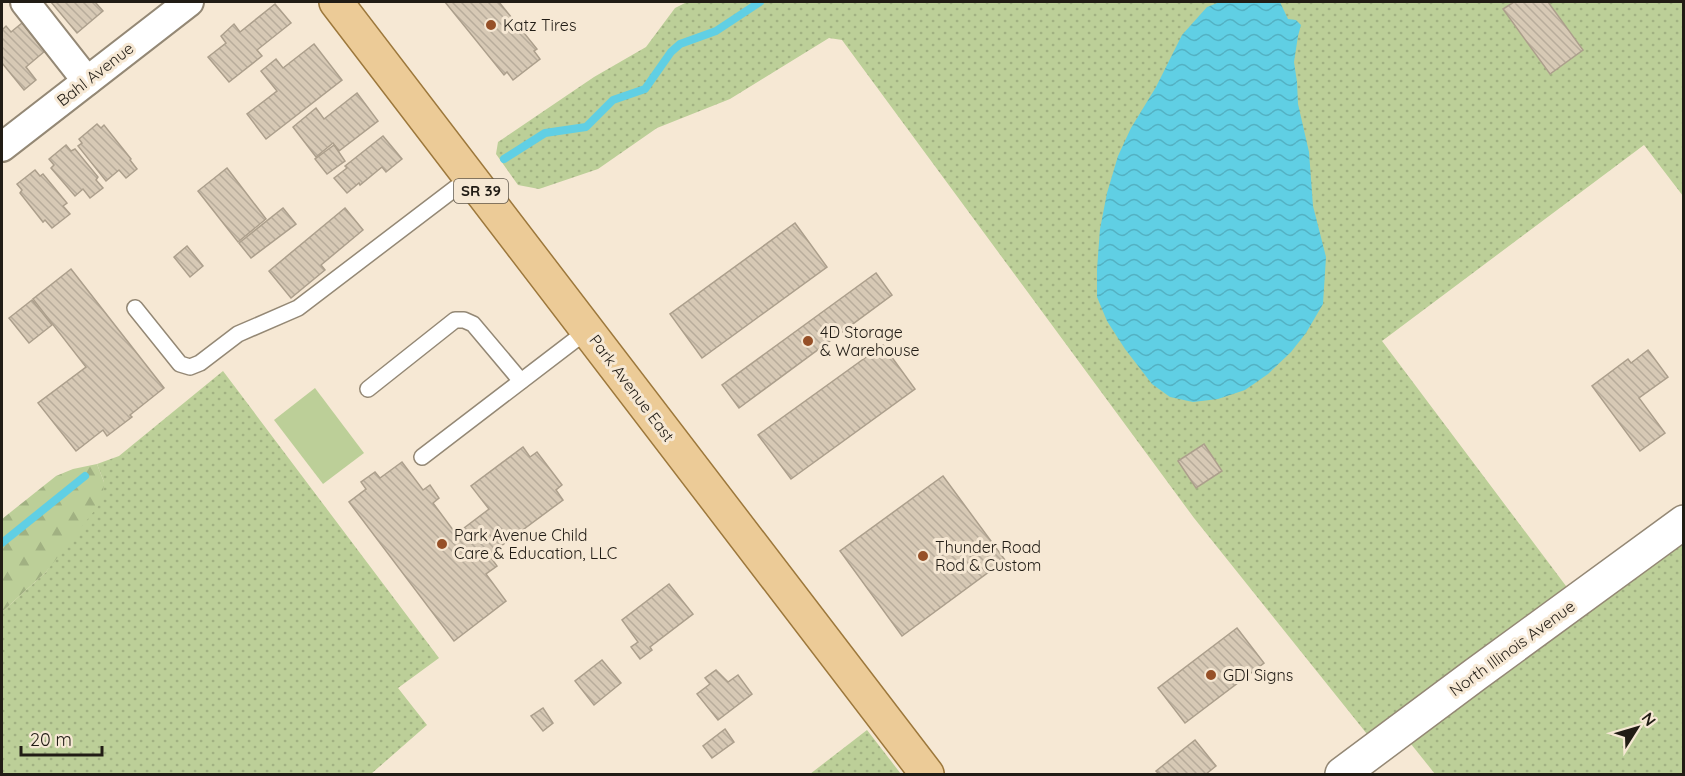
<svg xmlns="http://www.w3.org/2000/svg" width="1685" height="776" font-family="Quicksand,sans-serif">
	<style>
		.grass { fill: url(#grass-dots) }
		.forest { fill: url(#forest-firs) }
		.green { fill: #bccf98 }
		.water { fill: url(#water-waves) }
		.lines { fill: none; stroke-linecap: round; stroke-linejoin: round }
		.stream { stroke: #60cfe4; stroke-width: 8 }
		.building { fill: url(#building-back-hatch); stroke: #ac9f8c; stroke-width: 1.5 }
		.lane-casing { stroke: #948875; stroke-width: 18 }
		.street-casing { stroke: #948875; stroke-width: 32 }
		.secondary-casing { stroke: #948875; stroke-width: 36 }
		.primary-casing { stroke: #9d783c; stroke-width: 36 }
		.lane { stroke: #fff; stroke-width: 15 }
		.street { stroke: #fff; stroke-width: 28 }
		.secondary { stroke: #fff; stroke-width: 33 }
		.primary { stroke: #eccb97; stroke-width: 33 }
		.poi-dot { fill: #965028; stroke: #f6e8d4; stroke-width: 2 }
		.labels { text-anchor: middle; stroke-width: 6; stroke-linejoin: round; paint-order: stroke }
		.shield { fill: #f6e8d4; stroke: #61594e; stroke-width: 1.5 }
		.shield-label { font-size: 15px; font-weight: bold; fill: #211c15 }
		.poi-label { font-size: 16px; fill: #211c15; stroke: #f6e8d4; text-anchor: start }
		.street-label { font-size: 16px; fill: #211c15; stroke: #f6e8d4 }
	</style>
	<defs>
		<pattern id="grass-dots" width="8" height="8" patternUnits="userSpaceOnUse" patternTransform="scale(1.5)"><rect width="8" height="8" fill="#bccf98"/><path d="M2 2h.1M6 6h.1" fill="none" stroke="#a1b182" stroke-width="1.8" stroke-linecap="round"/></pattern>
		<pattern id="forest-firs" width="22" height="20" patternUnits="userSpaceOnUse" patternTransform="scale(1.5)"><rect width="22" height="20" fill="#bccf98"/><path d="M5 1l3.5 6h-7zM16 11l3.5 6h-7z" fill="#a1b182"/></pattern>
		<pattern id="water-waves" width="16" height="10" patternUnits="userSpaceOnUse" patternTransform="scale(1.5)"><rect width="16" height="10" fill="#60cfe4"/><path d="M0 5q4-4 8 0t8 0" fill="none" stroke="#53b1c3"/></pattern>
		<pattern id="building-back-hatch" width="6" height="6" patternUnits="userSpaceOnUse" patternTransform="scale(1.5)"><rect width="6" height="6" fill="#d7c9b5"/><path d="M-1 5l2 2M0 0l6 6M5-1l2 2" fill="none" stroke="#b8ac9b"/></pattern>
	</defs>
	<rect width="100%" height="100%" fill="#f6e8d4"/>
	<g class="grass">
		<polygon points="687,2 1683,2 1683,196 1644,145 1382,341 1569,590 1371,739 1194,518 842,40 829,38 730,99 657,128 598,169 539,189 518,185 496,154 498,142 594,77 646,47 675,8"/>
		<polygon points="223,371 439,658 398,688 427,725 371,774 2,774 2,612 46,572 104,482 97,464 119,456"/>
		<polygon points="1683,540 1683,774 1435,774 1411,744"/>
		<polygon points="867,730 901,774 810,774"/>
	</g>
	<polygon class="forest" points="97,464 104,482 102,501 46,572 2,612 2,519 56,476 73,469"/>
	<polygon class="green" points="315,388 364,453 323,484 274,420"/>
	<polygon class="water" points="1220,2 1280,2 1288,19 1296,20 1301,25 1298,36 1294,62 1297,82 1298,104 1309,152 1313,206 1326,257 1323,304 1306,333 1291,352 1268,374 1245,390 1218,399 1193,402 1170,397 1152,384 1125,349 1107,321 1097,297 1097,269 1100,229 1107,193 1118,156 1131,128 1156,87 1182,35 1207,7"/>
	<g class="lines">
		<g class="stream">
			<polyline points="504,159 545,133 586,127 613,100 645,89 671,52 680,44 716,31 760,2"/>
			<polyline points="2,543 85,476"/>
		</g>
	</g>
	<g class="building">
		<polygon points="51,2 95,2 103,11 77,33"/>
		<polygon points="445,2 499,2 537,49 534,51 540,59 513,80 507,72 504,75"/>
		<polygon points="1514,2 1548,2 1583,50 1550,74 1503,9"/>
		<polygon points="275,4 291,23 257,50 262,56 229,82 208,57 226,43 221,36 234,24 240,32"/>
		<polygon points="22,23 45,51 26,67 36,80 24,90 2,63 2,30 6,26 11,32"/>
		<polygon points="314,44 342,80 266,139 247,114 277,91 261,71 276,59 283,68"/>
		<polygon points="357,93 378,121 339,151 333,143 316,157 293,127 316,108 324,119"/>
		<polygon points="97,124 101,128 104,125 131,159 130,160 137,169 126,178 119,170 106,181 78,146 82,143 79,139"/>
		<polygon points="383,136 402,159 386,172 382,167 360,185 359,183 347,193 334,178 347,168 345,166"/>
		<polygon points="66,145 71,151 75,149 98,177 96,180 103,188 90,198 83,189 75,196 51,168 54,165 49,159"/>
		<polygon points="334,145 345,161 327,174 315,159"/>
		<polygon points="227,168 266,219 238,242 198,191"/>
		<polygon points="35,170 40,176 43,174 67,203 63,206 70,214 52,228 45,220 43,222 20,193 22,190 17,184"/>
		<polygon points="283,208 296,224 251,258 239,243"/>
		<polygon points="345,208 363,230 321,265 325,270 291,298 269,271"/>
		<polygon points="795,223 827,267 702,358 670,314"/>
		<polygon points="187,246 203,266 190,277 174,257"/>
		<polygon points="71,269 164,388 130,415 132,417 107,436 103,430 76,451 38,403 86,367 33,299"/>
		<polygon points="876,273 892,295 739,408 722,385"/>
		<polygon points="32,300 52,325 29,343 9,318"/>
		<polygon points="883,345 915,389 791,479 758,435"/>
		<polygon points="1648,350 1668,377 1639,398 1665,433 1640,451 1592,386 1628,359 1631,363"/>
		<polygon points="1204,444 1222,471 1196,488 1178,461"/>
		<polygon points="523,447 530,457 537,452 562,485 556,490 563,500 489,555 497,566 486,574 506,601 454,641 349,502 366,489 361,482 375,472 380,478 402,462 423,490 430,485 439,498 433,503 456,534 489,509 471,486"/>
		<polygon points="943,476 1005,560 902,636 840,551"/>
		<polygon points="669,584 693,614 650,647 652,650 640,659 631,647 638,642 622,620"/>
		<polygon points="1237,628 1264,663 1185,723 1158,688"/>
		<polygon points="602,660 621,683 594,705 575,681"/>
		<polygon points="716,670 728,682 738,675 752,694 718,720 697,694 710,684 705,678"/>
		<polygon points="543,708 553,723 543,731 531,716"/>
		<polygon points="725,729 734,742 712,758 703,746"/>
		<polygon points="1195,740 1216,766 1206,774 1159,774 1156,771"/>
	</g>
	<g class="lines">
		<g class="lane-casing">
			<g id="lane">
				<polyline points="135,308 180,364 190,367 200,363 238,334 298,308 470,177"/>
				<polyline points="368,389 455,320 464,320 473,324 521,381"/>
				<polyline points="422,457 588,330"/>
			</g>
		</g>
		<g class="street-casing">
			<g id="street">
				<polyline points="25,2 87,81"/>
				<polyline points="2,147 189,2"/>
			</g>
		</g>
		<g class="secondary-casing">
			<polyline id="secondary" points="1342,774 1476,674 1684,522"/>
		</g>
		<g class="primary-casing">
			<polyline id="primary" points="336,2 927,774"/>
		</g>
		<use href="#lane" class="lane"/>
		<use href="#street" class="street"/>
		<use href="#secondary" class="secondary"/>
		<use href="#primary" class="primary"/>
	</g>
	<g class="poi-dot">
		<circle cx="491" cy="25" r="6"/>
		<circle cx="808" cy="341" r="6"/>
		<circle cx="442" cy="544" r="6"/>
		<circle cx="923" cy="556" r="6"/>
		<circle cx="1211" cy="675" r="6"/>
	</g>
	<g class="labels">
		<rect class="shield" x="454" y="179" width="54" height="24" rx="4.5"/>
		<g class="shield-label">
			<text x="481" y="196">SR 39</text>
		</g>
		<g class="poi-label">
			<text x="503" y="31">Katz Tires</text>
			<text x="820" y="338">4D Storage<tspan x="820" dy="18">&amp; Warehouse</tspan></text>
			<text x="454" y="541">Park Avenue Child<tspan x="454" dy="18">Care &amp; Education, LLC</tspan></text>
			<text x="935" y="553">Thunder Road<tspan x="935" dy="18">Rod &amp; Custom</tspan></text>
			<text x="1223" y="681">GDI Signs</text>
		</g>
		<g class="street-label">
			<text transform="translate(95 74) rotate(-38)" y="6">Bahl Avenue</text>
			<text transform="translate(632 388) rotate(53)" y="6">Park Avenue East</text>
			<text transform="translate(1512 648) rotate(-36)" y="6">North Illinois Avenue</text>
		</g>
	</g>
	<rect width="1685" height="776" fill="none" stroke="#211c15" stroke-width="6"/>
	<g transform="translate(1637 728) rotate(53)" stroke="#f6e8d4" stroke-width="4.5" paint-order="stroke">
	<path d="M0-4.5L10 22L0 15L-10 22Z" fill="#211c15"/>
	<text y="-9" font-size="16" font-weight="bold" text-anchor="middle" fill="#211c15">N</text>
	</g>
	<path d="M21 746v9h81v-9" fill="none" stroke="#211c15" stroke-width="3"/>
	<text x="30" y="746" font-size="18" fill="#211c15" stroke="#f6e8d4" stroke-width="4.5" paint-order="stroke">20 m</text>
</svg>
